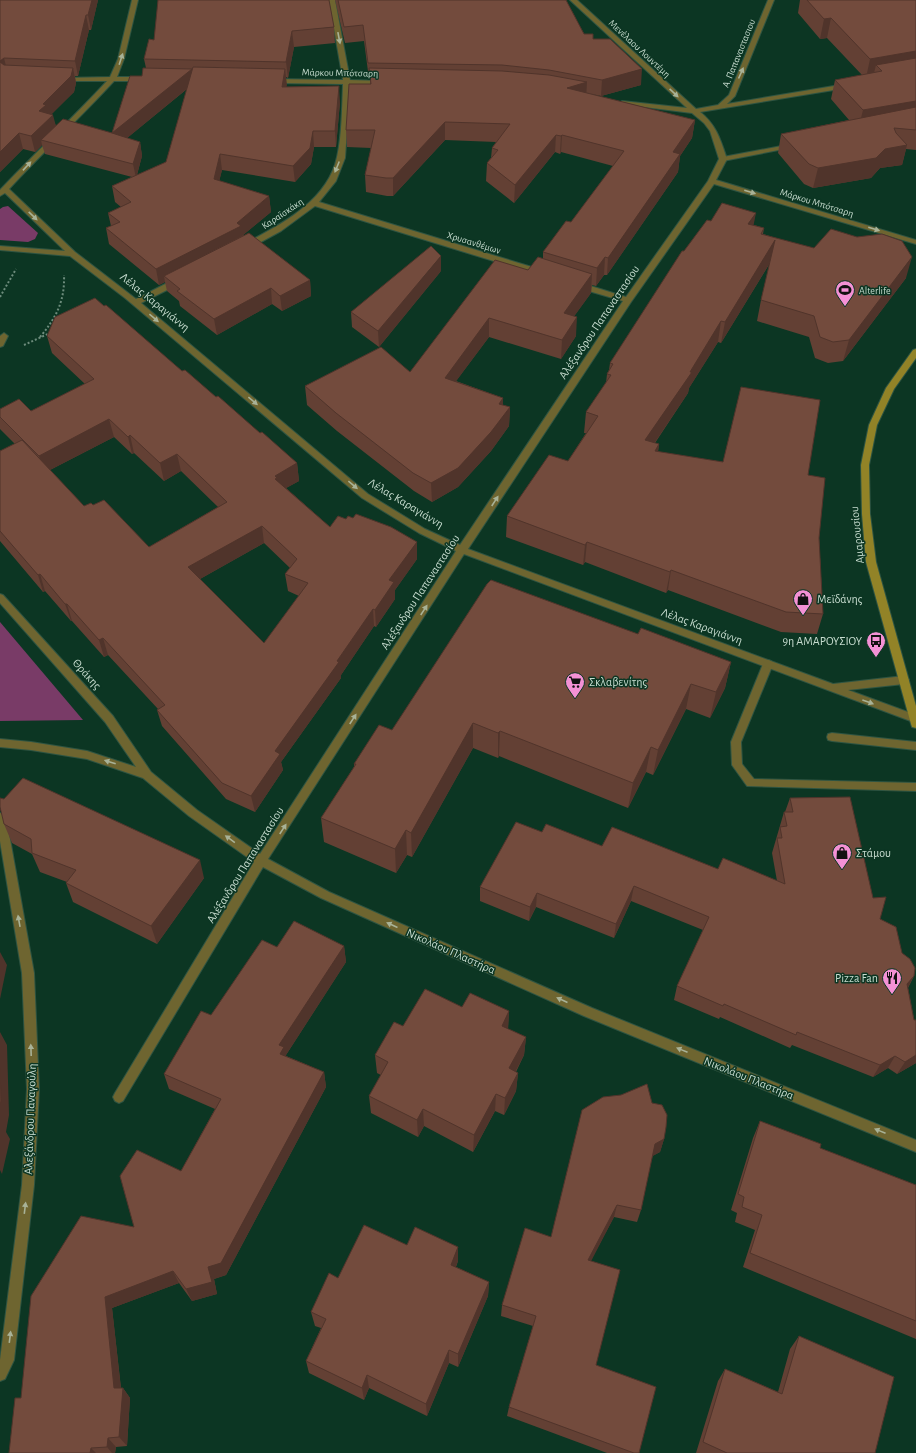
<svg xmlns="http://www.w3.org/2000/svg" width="916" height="1453" font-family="'Alegreya Sans',sans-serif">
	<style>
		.green { fill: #793b67 }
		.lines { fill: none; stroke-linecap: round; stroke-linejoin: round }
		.service-casing { stroke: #2e5442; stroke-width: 2 }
		.minor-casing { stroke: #2e5442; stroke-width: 2 }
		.secondary-casing { stroke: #2e5442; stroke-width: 2 }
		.path { stroke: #6d8c7c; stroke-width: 2; stroke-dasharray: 2 2; stroke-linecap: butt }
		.service { fill: #6e6530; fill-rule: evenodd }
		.minor { fill: #6e6530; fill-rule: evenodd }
		.secondary { fill: #928327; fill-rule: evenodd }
		.wall { fill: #634034; fill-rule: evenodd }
		.shaded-wall { fill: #50342b }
		.building { fill: #734b3d; stroke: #50342b; fill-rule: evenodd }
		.oneway { fill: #a8b297 }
		.labels { text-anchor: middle; stroke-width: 3; stroke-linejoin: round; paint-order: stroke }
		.far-street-label { font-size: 10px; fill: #c7dccf; stroke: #0c3623 }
		.far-poi-label { font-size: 10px; fill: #c7dccf; stroke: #0c3623; text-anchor: start }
		.street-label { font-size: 12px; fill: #c7dccf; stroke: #0c3623 }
		.poi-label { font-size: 12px; fill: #c7dccf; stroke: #0c3623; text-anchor: start }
	</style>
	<rect width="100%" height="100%" fill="#0c3623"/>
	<g class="green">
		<polygon points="8,206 38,233 35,239 28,242 0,240 0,209 3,207"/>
		<polygon points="0,622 83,720 0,721"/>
	</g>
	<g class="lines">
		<g class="service-casing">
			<g id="service">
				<polygon points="792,144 796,146 794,147 723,161 719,159 723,157"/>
				<polygon points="768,660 771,661 773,664 741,742 742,764 754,779 916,783 916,791 747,786 732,765 731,742 763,664 765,661"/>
				<polygon points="832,733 916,742 916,750 832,741 828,740 827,737 828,734"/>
			</g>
		</g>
		<g class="minor-casing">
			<g id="minor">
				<path d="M 132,0 L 138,0 L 124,59 L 117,77 L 142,77 L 145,79 L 142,81 L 114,81 C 80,118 43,152 9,189 L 75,252 L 136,299 L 175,279 L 181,279 L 181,283 L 141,303 L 368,494 L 425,529 L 460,545 L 623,301 L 575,287 L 575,283 L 581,283 L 626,297 L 708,181 L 719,159 L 710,131 L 704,123 L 692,113 L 620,104 L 619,103 L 622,101 L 687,108 L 570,0 L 577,0 L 696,109 L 718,105 L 729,95 L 768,0 L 774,0 L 735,96 L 727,104 L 846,84 L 849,86 L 846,88 L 700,112 C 716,124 721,141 727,159 L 716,180 L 916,240 L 916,244 L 714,184 L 631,302 L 468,549 L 833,684 L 904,676 L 907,677 L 909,680 L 907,683 L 904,684 L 848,690 L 916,715 L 916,723 L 464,554 L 268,859 L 329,892 L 592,1008 L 916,1140 L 916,1152 L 584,1016 L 321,898 L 263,867 L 123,1101 L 119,1103 L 115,1101 L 113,1097 L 115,1093 L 254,862 L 189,816 L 143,778 L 87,759 L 31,750 L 0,747 L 0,739 L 31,742 L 87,751 L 136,767 L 105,722 L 0,603 L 0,594 L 3,595 L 113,716 L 151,772 L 197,810 L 260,854 L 456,551 L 419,533 L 362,498 L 125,298 L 70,256 L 0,250 L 0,246 L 65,251 L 5,193 L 0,196 L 0,190 C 35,153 72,119 107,81 L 62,81 L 60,80 L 60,78 L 110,77 L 118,59 Z"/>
				<path d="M 329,0 L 335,0 L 350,80 L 384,81 L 387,83 L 384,85 L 350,84 L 345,158 L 336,181 L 319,202 L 545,271 L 545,275 L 539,275 L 315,206 L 281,231 L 250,248 L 244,248 L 244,244 C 280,225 328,201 337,157 C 342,136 342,107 343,84 L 274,83 L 271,81 L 274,79 L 343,80 Z"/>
				<polygon points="4,333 8,336 3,346 0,347 0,336"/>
				<polygon points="0,813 4,814 5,817 10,839 34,973 39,1089 34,1185 14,1360 5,1379 0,1381 0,1360 22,1185 27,1089 22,973 0,841"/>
			</g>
		</g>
		<g class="secondary-casing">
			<polygon id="secondary" points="916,349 916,358 894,389 877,425 869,465 870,514 876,562 916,706 916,728 912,727 911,724 866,562 862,514 861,465 869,425 886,388 913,350"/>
		</g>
		<g class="path">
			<polyline points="0,297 16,269"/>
			<path d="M 40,337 C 56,318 65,301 64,275"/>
			<polyline points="24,345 50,333"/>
		</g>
		<use href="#service" class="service"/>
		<use href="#minor" class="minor"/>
		<use href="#secondary" class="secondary"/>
	</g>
	<g class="wall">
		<path d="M 0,0 L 98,0 L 91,30 L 89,30 L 78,76 L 75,76 L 76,83 L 74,92 L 51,114 L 56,126 L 112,133 L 146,68 L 144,59 L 154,40 L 334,27 L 335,43 L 294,47 L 288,78 L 286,77 L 286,87 L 340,102 L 336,147 L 314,147 L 311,164 L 295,182 L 222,170 L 219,181 L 269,196 L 271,212 L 243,235 L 310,280 L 311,296 L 282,311 L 272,304 L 217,335 L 180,306 L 179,301 L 167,291 L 165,282 L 159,285 L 109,244 L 106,228 L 111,226 L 108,213 L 121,207 L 115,202 L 112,186 L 132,177 L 45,154 L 42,145 L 35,152 L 23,149 L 0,172 ZM 187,89 L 166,162 L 137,175 L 142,156 L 140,142 L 127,138 Z"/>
		<polygon points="335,0 566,0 584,34 593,39 641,85 601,96 591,94 695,120 692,138 680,156 678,172 607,275 604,275 596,286 592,285 591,293 574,316 576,336 561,359 489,337 456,381 503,398 503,405 510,407 509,426 491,451 458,487 432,502 414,491 337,431 307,405 305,386 410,372 528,270 543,259 543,252 571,222 613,166 561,152 560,154 555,152 514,203 486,181 487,163 491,158 492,148 496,142 445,140 393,196 387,196 366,192 365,175 371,148 347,147 346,130 370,84 370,79 369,79 364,41 345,43"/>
		<polygon points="800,0 916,0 916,150 906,149 902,165 880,168 871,178 813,188 804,184 778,153 781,134 849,120 831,99 835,80 862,75 827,38 820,39 798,13"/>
		<polygon points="711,221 754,225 764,228 763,234 906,278 843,361 828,363 815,358 809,337 757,321 761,300 770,263 721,343 718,342 689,388 688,393 655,443 659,444 658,452 808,475 819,538 823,614 817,634 781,632 668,590 666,593 585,562 583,565 506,537 507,516 568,461 586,433 584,433 586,412 606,383 607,374 609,370 610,363 684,251"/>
		<polygon points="441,271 379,347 352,327 351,312"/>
		<path d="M 104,306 L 182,371 L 260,433 L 297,463 L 299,481 L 286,488 L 330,527 L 417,559 L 395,590 L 395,599 L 376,627 L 374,626 L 341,675 L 341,678 L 281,762 L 283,770 L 255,812 L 226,799 L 162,726 L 157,710 L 158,709 L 108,655 L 104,657 L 72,621 L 71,621 L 45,591 L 43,592 L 0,541 L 0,451 L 15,444 L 0,429 L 0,409 L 31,411 L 85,384 L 52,353 L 47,336 ZM 114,437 L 132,454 L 134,453 L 164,481 L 181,471 L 218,507 L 149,547 L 93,505 L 84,506 L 50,470 ZM 264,543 L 290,568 L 285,574 L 288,591 L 299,596 L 264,643 L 200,579 Z"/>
		<polygon points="638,634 731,662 725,688 710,718 686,709 653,775 646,772 628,808 499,756 498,758 473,748 412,857 407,855 396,873 324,842 321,818 354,767 354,764 392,730"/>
		<polygon points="790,798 873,898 880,919 902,953 914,976 908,988 914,1020 916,1020 916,1063 897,1074 888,1068 873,1077 792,1045 790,1048 720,1017 719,1019 674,1000 677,986 703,930 631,901 614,938 536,907 529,921 480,901 480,887 542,832 602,846 777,881 772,853 784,812 785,812"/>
		<polygon points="4,824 204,878 157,944 73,902 66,883 67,882 40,872 32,854 12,843"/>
		<polygon points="344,946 346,962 286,1055 286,1056 324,1072 326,1087 226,1275 214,1279 217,1294 192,1301 179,1283 112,1308 121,1388 123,1388 130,1398 127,1446 116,1447 115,1453 9,1453 21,1398 134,1227 181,1171 215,1109 169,1089 164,1074 211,1015 277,947"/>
		<polygon points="462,1007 509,1011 508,1029 526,1037 524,1055 516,1072 518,1073 516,1091 504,1115 495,1111 473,1152 424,1126 418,1137 371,1113 369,1096 381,1075 377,1073 375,1055 403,1026"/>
		<polygon points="652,1103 664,1139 660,1152 652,1156 641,1210 637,1222 614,1217 591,1260 596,1365 639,1453 607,1453 507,1416 509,1407 533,1326 501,1316 502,1305 551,1237"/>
		<polygon points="760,1121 820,1148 916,1185 916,1339 743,1267 755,1230 735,1222 737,1213 731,1210 753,1138"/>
		<polygon points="407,1245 458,1261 456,1267 489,1282 488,1296 458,1367 449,1363 427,1416 369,1388 364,1400 309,1373 306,1361 321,1328 315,1326 311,1312 338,1278"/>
		<polygon points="799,1336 875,1453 696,1453 718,1381 725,1369 778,1392 790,1349"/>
	</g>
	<g class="shaded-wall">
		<polygon points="92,0 98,0 91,30 88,15"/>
		<polygon points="86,15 89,30 78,76 75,61"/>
		<polygon points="831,18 827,38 820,39 824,19"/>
		<polygon points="292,31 294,47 288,78 286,62"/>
		<polygon points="916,51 916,69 882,71 876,65 873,77 866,78 870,59"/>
		<polygon points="4,58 8,74 4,77 0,61"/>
		<polygon points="73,68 76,83 74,92 49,117 53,115 57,130 41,140 42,145 35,152 31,136 39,111 43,104"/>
		<polygon points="192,69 194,83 115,148 112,133"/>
		<polygon points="285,69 287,85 283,102 282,87"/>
		<polygon points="642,69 641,85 601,96 602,80"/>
		<polygon points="587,82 586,100 567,88"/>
		<polygon points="339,86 340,102 336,147 335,131"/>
		<polygon points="916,101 916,118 858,130 863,110"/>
		<polygon points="695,120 692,138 680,156 678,172 607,275 608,258 673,152"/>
		<polygon points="445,122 445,140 393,196 393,178"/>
		<polygon points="313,131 314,147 311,164 295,182 293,166"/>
		<polygon points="19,133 23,149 0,172 0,152"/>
		<polygon points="556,135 555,152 514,203 515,185"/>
		<polygon points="562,135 561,152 560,154 561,136"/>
		<polygon points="140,142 142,156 136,178 133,164"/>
		<polygon points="907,145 902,165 880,168 871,178 813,188 818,168 885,149"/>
		<polygon points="220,154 222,170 216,195 214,179"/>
		<polygon points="269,196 271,212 242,236 164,276 165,282 159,285 156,269 237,223"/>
		<polygon points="756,213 752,233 748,224"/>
		<polygon points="775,240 771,261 721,343 725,322"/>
		<polygon points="441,256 441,271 379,347 378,331"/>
		<polygon points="605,257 604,275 596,286 597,268"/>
		<polygon points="912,257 906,278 843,361 849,340"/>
		<polygon points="592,274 591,293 563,332 564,313"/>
		<polygon points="310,280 311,296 282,311 280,296"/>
		<polygon points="271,288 272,304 217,335 214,319"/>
		<polygon points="577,317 576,336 561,359 562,340"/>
		<polygon points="489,318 489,337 445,396 445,378"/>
		<polygon points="721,321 718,342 689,388 688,393 643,460 645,440 690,372"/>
		<polygon points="503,398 503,416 510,407 509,426 491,451 458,487 432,502 431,483"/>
		<polygon points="109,419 114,437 44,473 39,456"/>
		<polygon points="130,435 134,453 132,454 128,437"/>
		<polygon points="659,444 656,465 655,451"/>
		<polygon points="177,454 181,471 164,481 160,463"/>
		<polygon points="297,463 299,481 279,492 275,476"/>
		<polygon points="262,526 264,543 191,584 188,567"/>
		<polygon points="417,542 417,559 395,590 395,599 376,627 375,610 389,580"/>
		<polygon points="587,542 585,562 583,565 585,545"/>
		<polygon points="671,570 668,590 666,593 670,572"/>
		<polygon points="40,574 45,591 43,592 38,575"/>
		<polygon points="65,604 67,604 72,621 71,621"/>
		<polygon points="373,609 374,626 341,675 341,678 281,762 283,770 255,812 251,796 275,751"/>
		<polygon points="103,638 108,655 104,657 99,640"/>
		<polygon points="731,662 725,688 710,718 716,692"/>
		<polygon points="691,684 686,709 653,775 658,750"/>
		<polygon points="473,723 473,748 412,857 411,833"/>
		<polygon points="500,731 499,756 498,758 498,733"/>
		<polygon points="651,747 646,772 628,808 633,783"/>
		<polygon points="406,830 407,855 396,873 395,849"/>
		<polygon points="200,860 204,878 157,944 151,926"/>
		<polygon points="634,886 631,901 614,938 616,924"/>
		<polygon points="537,893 536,907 529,921 530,907"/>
		<polygon points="344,946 346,962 286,1055 288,1062 280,1054 279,1045"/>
		<polygon points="0,952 7,965 0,999"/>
		<polygon points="914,976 907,989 907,984"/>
		<polygon points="509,1011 508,1030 502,1026"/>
		<polygon points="0,1032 7,1045 9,1115 6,1132 10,1139 2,1174 0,1170"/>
		<polygon points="526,1037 524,1055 508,1086 509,1068"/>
		<polygon points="916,1055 916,1063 897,1074 905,1062"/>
		<polygon points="895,1056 888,1068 873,1077 880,1065"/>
		<polygon points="324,1072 326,1087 226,1275 214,1279 217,1294 192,1301 186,1289 208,1267"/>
		<polygon points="518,1073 516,1091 504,1115 505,1098"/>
		<polygon points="496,1094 495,1111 473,1152 474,1135"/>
		<polygon points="423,1109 424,1126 418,1137 417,1120"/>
		<polygon points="664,1139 660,1152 651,1157 655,1144"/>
		<polygon points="617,1205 614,1217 586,1271 588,1260"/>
		<polygon points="458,1247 458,1261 451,1279 451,1265"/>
		<polygon points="173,1271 179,1283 112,1308 122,1398 123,1388 130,1398 127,1446 119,1437 105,1297"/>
		<polygon points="489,1282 488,1296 458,1367 458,1354"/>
		<polygon points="449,1350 449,1363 427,1416 426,1404"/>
		<polygon points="367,1375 369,1388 364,1400 362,1388"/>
		<polygon points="108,1438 116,1447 115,1453 112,1453 107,1447"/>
		<polygon points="91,1448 96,1453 90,1453"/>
	</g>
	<g class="building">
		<polygon points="0,0 92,0 88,15 86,15 75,61 4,58 0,61"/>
		<polygon points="158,0 329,0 334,27 292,31 286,62 144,59 149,39 154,40"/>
		<polygon points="338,0 566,0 584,34 593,34 593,39 610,39 642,69 602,80 549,70 502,65 368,63 363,25 344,27"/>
		<polygon points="807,0 916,0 916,51 870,59 831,18 824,19"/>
		<polygon points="916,58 916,101 863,110 835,80 882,71 876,65"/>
		<polygon points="0,62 4,65 73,68 71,76 43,104 46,105 39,111 53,115 31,136 19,133 0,152"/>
		<polygon points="193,67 285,69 282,87 339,86 335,131 313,131 310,148 293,166 220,154 214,179 269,196 237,223 241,226 156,269 106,228 120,222 108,213 131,202 112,186 166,162"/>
		<polygon points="143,68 192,69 112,133 140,142 133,164 41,140 63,119 112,133 130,76 142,76"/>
		<polygon points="369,68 502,71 549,75 587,82 567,88 695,120 673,152 680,154 608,258 605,257 597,268 543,252 566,221 571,222 624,151 562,135 561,136 556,135 515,185 487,163 498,150 492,148 510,124 445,122 393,178 386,178 365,175 375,130 346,130 349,84 371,84"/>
		<polygon points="916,107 916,130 894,128 896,133 907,145 885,149 876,158 818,168 809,164 781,134"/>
		<polygon points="722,203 756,213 748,224 764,228 761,234 814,248 831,229 857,237 882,234 902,241 912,257 849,340 833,342 820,337 814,316 761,300 775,240 725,322 721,321 690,372 692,372 645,440 659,444 655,451 723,462 741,387 820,400 808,475 825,478 819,538 823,614 786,612 671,570 670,572 587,542 585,545 507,516 549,455 568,461 598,416 586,412 611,375 607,374 613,364 610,363 682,251 684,251 707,220 711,221"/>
		<polygon points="249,233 310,280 280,296 271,288 214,319 177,291 180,289 164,276"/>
		<polygon points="431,246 441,256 378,331 351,312"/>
		<polygon points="538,257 592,274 564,313 577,317 562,340 489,318 445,378 503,398 499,404 510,407 491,432 458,468 431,483 413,473 336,413 305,386 381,347 410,372 495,260 528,270"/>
		<path d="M 95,298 L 104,306 L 106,305 L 182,371 L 185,370 L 216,397 L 218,396 L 260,433 L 262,432 L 297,463 L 275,476 L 277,478 L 275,479 L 330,527 L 338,516 L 346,519 L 348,516 L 353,518 L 356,514 L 391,527 L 417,542 L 389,580 L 394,582 L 375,610 L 373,609 L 337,661 L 339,662 L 275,751 L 280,754 L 251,796 L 222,783 L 157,710 L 165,705 L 103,638 L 99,640 L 67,604 L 65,604 L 40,574 L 38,575 L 0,531 L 0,451 L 22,440 L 84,506 L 91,503 L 93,505 L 104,500 L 149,547 L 227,502 L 177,454 L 160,463 L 130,435 L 128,437 L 109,419 L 39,456 L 0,417 L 0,409 L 19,399 L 31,411 L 94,379 L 47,336 L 55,317 ZM 262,526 L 297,559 L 285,574 L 308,583 L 264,643 L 188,567 Z"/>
		<polygon points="491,580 638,634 641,628 731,662 716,692 691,684 658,750 651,747 633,783 500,731 498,733 473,723 411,833 406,830 395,849 321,818 356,764 354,764 379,725 392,730 487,584"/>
		<polygon points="23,778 200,860 151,926 66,883 76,870 32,853 31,839 4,824 0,807 0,798 4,799"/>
		<polygon points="850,797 873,898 886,897 880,919 896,927 902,953 910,959 915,968 914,976 907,984 914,1020 916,1020 916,1055 905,1062 895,1056 880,1065 797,1032 796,1035 724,1004 723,1006 677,986 709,917 634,886 616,924 537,893 530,907 480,887 516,822 542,832 546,824 602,846 612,827 718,869 723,858 785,884 777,838 782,838 780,827 787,826 784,812 793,812 790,798"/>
		<polygon points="294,921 344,946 279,1045 284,1047 280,1054 324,1072 221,1263 208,1267 212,1282 186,1289 173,1271 105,1297 114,1388 123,1388 119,1437 108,1438 107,1447 91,1448 90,1453 9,1453 15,1398 21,1398 31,1296 81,1216 134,1227 120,1176 137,1150 181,1171 221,1099 164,1074 201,1011 211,1015 262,940 277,947"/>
		<polygon points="425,989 462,1007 470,993 509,1011 502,1026 526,1037 509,1068 518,1073 505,1098 496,1094 474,1135 423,1109 417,1120 369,1096 388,1062 375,1055 394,1022 403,1026"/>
		<polygon points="0,1068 1,1101 0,1105"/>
		<polygon points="647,1084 652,1103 662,1105 667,1115 666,1127 664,1139 655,1144 641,1210 617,1205 588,1260 620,1270 596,1365 656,1387 639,1453 634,1453 509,1407 536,1316 502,1305 525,1228 551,1237 582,1110 603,1097 621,1095"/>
		<polygon points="760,1121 821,1144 820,1148 916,1185 916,1321 750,1253 762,1215 742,1207 744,1197 738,1194"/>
		<polygon points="364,1225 407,1245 415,1227 458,1247 451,1265 489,1282 458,1354 449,1350 426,1404 367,1375 362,1388 306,1361 326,1319 311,1312 329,1273 338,1278"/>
		<polygon points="799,1336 894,1377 875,1453 727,1453 703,1442 725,1369 782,1394"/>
	</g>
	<defs><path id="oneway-solid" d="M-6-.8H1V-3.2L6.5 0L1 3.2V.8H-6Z"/></defs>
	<g class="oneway">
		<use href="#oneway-solid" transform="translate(339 38) rotate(79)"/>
		<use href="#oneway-solid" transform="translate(121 59) rotate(-72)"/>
		<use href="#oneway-solid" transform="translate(741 73) rotate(-66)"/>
		<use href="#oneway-solid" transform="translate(674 93) rotate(43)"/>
		<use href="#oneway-solid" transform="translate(27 166) rotate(-47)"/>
		<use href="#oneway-solid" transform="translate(337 167) rotate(112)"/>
		<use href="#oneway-solid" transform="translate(750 192) rotate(17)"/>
		<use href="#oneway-solid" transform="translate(33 216) rotate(44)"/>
		<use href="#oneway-solid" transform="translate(874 229) rotate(17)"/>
		<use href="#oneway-solid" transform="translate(154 318) rotate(40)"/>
		<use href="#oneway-solid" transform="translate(253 401) rotate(40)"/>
		<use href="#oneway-solid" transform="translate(353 485) rotate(40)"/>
		<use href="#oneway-solid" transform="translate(495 501) rotate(-57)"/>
		<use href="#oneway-solid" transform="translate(424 610) rotate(-57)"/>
		<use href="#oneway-solid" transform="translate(868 702) rotate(20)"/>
		<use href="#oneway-solid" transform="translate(353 719) rotate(-57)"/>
		<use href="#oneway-solid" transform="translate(110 762) rotate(-162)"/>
		<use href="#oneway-solid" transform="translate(283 829) rotate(-57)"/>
		<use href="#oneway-solid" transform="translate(230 839) rotate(-144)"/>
		<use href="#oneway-solid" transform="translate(19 921) rotate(-100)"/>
		<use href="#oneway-solid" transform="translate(392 925) rotate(-156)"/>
		<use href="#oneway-solid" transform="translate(562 1000) rotate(-156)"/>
		<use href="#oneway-solid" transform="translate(31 1050) rotate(-92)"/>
		<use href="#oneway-solid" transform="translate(682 1050) rotate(-158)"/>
		<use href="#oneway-solid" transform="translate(880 1131) rotate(-158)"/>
		<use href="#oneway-solid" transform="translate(25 1208) rotate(-83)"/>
		<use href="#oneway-solid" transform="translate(10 1337) rotate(-83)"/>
	</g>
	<defs>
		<g id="stadium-pin" transform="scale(1)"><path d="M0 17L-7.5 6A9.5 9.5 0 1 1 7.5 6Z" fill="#f391d5" stroke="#0c3623"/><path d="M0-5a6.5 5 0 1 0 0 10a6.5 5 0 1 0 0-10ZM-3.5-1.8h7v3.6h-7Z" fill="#111"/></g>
		<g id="shop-pin" transform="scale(1)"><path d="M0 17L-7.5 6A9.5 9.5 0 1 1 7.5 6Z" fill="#f391d5" stroke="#0c3623"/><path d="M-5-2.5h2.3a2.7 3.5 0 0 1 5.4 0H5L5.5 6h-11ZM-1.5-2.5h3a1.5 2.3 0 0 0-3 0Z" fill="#111"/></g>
		<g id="bus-pin" transform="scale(1)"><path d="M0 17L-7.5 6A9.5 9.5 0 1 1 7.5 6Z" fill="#f391d5" stroke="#0c3623"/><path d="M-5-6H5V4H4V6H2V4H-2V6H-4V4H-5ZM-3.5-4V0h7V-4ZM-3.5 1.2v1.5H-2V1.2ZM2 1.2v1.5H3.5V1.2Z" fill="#111"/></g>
		<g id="supermarket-pin" transform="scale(1)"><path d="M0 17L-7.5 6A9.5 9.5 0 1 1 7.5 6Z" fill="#f391d5" stroke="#0c3623"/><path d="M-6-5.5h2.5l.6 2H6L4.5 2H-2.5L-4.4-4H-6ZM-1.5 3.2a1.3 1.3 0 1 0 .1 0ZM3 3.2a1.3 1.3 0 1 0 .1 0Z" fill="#111"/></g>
		<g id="restaurant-pin" transform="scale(1)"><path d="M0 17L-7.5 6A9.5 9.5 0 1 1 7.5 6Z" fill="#f391d5" stroke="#0c3623"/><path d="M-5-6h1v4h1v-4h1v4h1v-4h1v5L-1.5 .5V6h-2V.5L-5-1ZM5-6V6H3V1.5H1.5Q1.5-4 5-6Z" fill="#111"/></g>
	</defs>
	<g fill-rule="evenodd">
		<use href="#stadium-pin" x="845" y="290"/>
		<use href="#shop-pin" x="803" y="599"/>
		<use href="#bus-pin" x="876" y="641"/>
		<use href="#supermarket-pin" x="575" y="682"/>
		<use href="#shop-pin" x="842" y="853"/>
		<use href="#restaurant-pin" x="892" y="978"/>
	</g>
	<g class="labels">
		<g class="far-street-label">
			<text transform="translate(640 48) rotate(43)" y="4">Μενέλαου Λουντέμη</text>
			<text transform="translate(738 53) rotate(-68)" y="4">Α. Παπαναστασιου</text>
			<text transform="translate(340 72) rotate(1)" y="4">Μάρκου Μπότσαρη</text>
			<text transform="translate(817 202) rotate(17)" y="4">Μάρκου Μπότσαρη</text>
			<text transform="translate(282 213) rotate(-34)" y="4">Καραϊσκάκη</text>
			<text transform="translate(474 242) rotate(17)" y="4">Χρυσανθέμων</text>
		</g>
		<g class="far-poi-label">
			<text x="859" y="294">Alterlife</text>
		</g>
		<g class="street-label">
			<text transform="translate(155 302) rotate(39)" y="4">Λέλας Καραγιάννη</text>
			<text transform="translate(599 322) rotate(-56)" y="4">Αλέξανδρου Παπαναστασίου</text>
			<text transform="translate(406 503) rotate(31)" y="4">Λέλας Καραγιάννη</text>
			<text transform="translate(857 535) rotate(-96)" y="4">Αμαρουσίου</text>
			<text transform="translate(420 592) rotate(-57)" y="4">Αλέξανδρου Παπαναστασίου</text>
			<text transform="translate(702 626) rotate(20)" y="4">Λέλας Καραγιάννη</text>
			<text transform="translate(87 674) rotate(48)" y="4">Θράκης</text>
			<text transform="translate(245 865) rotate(-58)" y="4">Αλέξανδρου Παπαναστασίου</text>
			<text transform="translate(451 951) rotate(24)" y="4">Νικολάου Πλαστήρα</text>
			<text transform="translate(749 1078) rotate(22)" y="4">Νικολάου Πλαστήρα</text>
			<text transform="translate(30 1119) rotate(-88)" y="4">Αλεξάνδρου Παναγούλη</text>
		</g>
		<g class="poi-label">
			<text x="817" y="603">Μεϊδάνης</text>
			<text x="862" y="645" text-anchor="end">9η ΑΜΑΡΟΥΣΙΟΥ</text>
			<text x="589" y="686">Σκλαβενίτης</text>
			<text x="856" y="857">Στάμου</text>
			<text x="878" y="982" text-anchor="end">Pizza Fan</text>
		</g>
	</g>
</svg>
